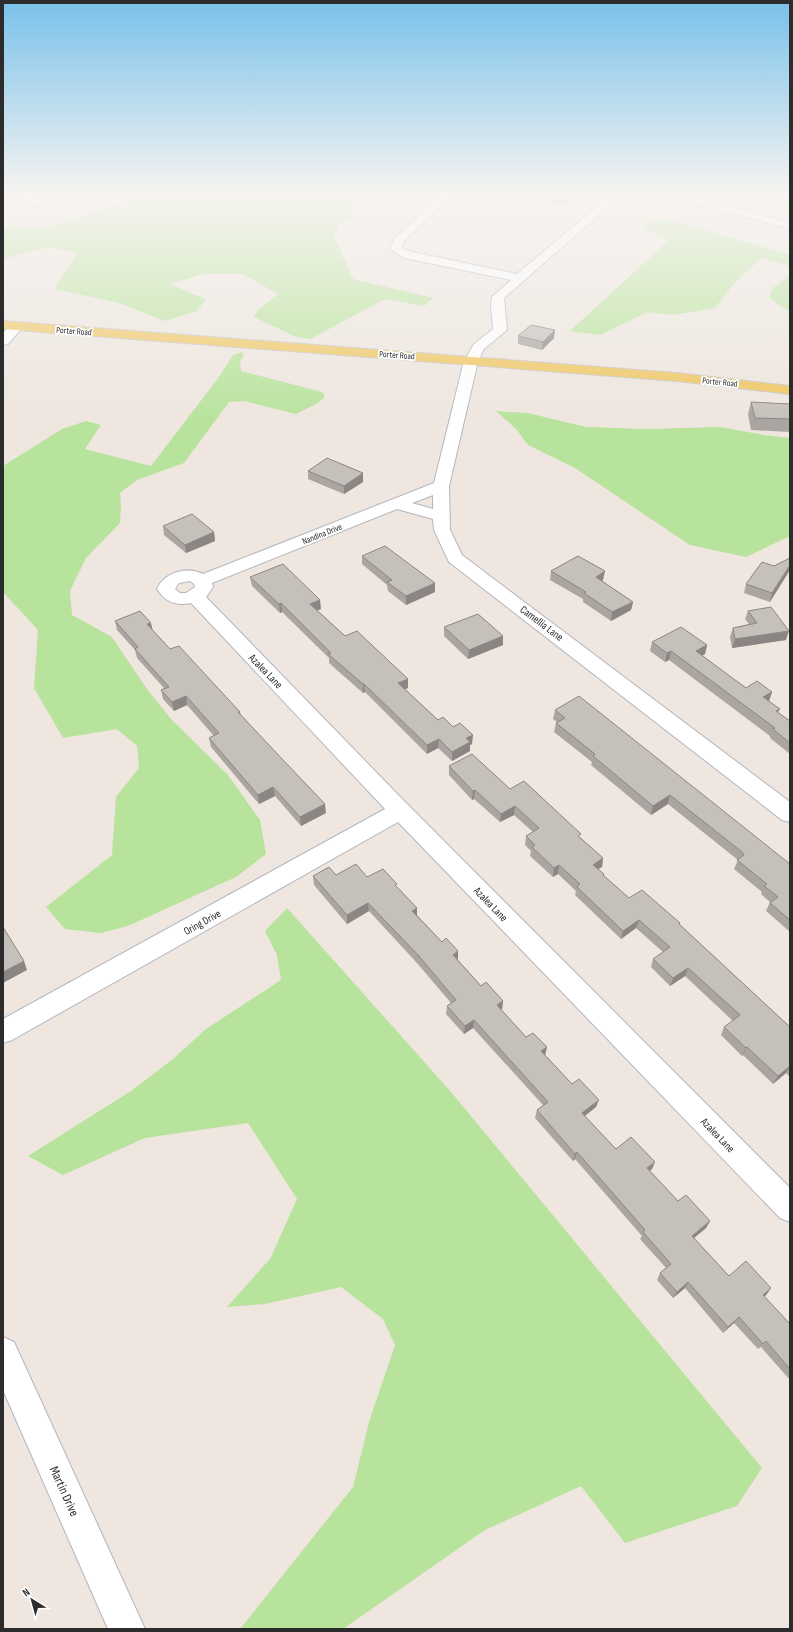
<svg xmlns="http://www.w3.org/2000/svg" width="793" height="1632" font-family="'Sofia Sans Condensed',sans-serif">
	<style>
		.green { fill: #b8e39c }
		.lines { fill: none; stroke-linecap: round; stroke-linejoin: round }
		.minor-casing { stroke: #b2b6bf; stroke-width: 2 }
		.major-casing { stroke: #c8c8c8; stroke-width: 2 }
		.minor { fill: #fff; fill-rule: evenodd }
		.major { fill: #efc662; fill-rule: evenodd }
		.wall { fill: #aaa5a1 }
		.shaded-wall { fill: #8b8683 }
		.building { fill: #c6c0bb; stroke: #8b8683 }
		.labels { text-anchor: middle; stroke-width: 3.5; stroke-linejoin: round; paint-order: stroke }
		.far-street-label { font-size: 9px; fill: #2c2c2c; stroke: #fff }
		.street-label { font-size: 11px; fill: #2c2c2c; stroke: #fff }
		.near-street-label { font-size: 13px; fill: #2c2c2c; stroke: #fff }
	</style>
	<rect width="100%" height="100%" fill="#eee6df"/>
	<g class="green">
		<path d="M 129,193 L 364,193 L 351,217 L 340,223 L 334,237 L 353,279 L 433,298 L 424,306 L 385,299 L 310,339 L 294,336 L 254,317 L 258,310 L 278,294 L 243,274 L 204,274 L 169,284 L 206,299 L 197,311 L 165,321 L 119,303 L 54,289 L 77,253 L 50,247 L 3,259 L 3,227 C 47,234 82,217 122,202 L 130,197 Z"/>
		<path d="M 753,193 L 790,193 L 790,215 C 780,203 769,196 753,193 Z"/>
		<polygon points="670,219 790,255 790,266 761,258 732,286 715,308 673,315 648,312 600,335 570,331 669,240 643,229 646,221"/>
		<polygon points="790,275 790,312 769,298 773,288"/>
		<polygon points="241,352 244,354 240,362 241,371 322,392 325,397 318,403 296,414 244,401 229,402 184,463 137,480 120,493 121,506 120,523 86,558 70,591 72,615 112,637 147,689 172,720 228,775 260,820 266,854 236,877 128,926 101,933 65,929 46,907 112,855 116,797 139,768 137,746 117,729 63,738 34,688 38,630 3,592 3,466 62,429 86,421 101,425 85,449 151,466 219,377 233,355"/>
		<polygon points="496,411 528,413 586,427 647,429 720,427 764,435 790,438 790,536 746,557 690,545 575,468 528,445 516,429"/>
		<polygon points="287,908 451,1092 762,1468 737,1506 625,1543 581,1486 485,1530 343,1629 240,1629 353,1487 369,1422 395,1345 383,1319 341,1287 265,1304 227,1307 270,1259 297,1199 248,1123 145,1138 63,1175 28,1156 131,1091 173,1059 206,1029 281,980 277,955 265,931"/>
	</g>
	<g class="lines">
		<g class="minor-casing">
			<g id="minor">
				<polygon points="5,193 30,194 45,204 44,206 36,206 23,199 6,195"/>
				<path d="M 444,193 L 455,193 L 403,242 L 402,248 L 408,251 L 517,274 L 613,193 L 624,193 L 504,298 L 507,330 L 484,349 L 478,361 L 449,486 L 450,530 L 462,555 L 790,802 L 790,822 L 782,820 L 449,562 L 434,530 L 433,519 L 397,509 L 212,583 L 213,587 L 206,597 L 408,805 L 790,1188 L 790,1222 L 780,1218 L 398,822 L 12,1040 L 3,1043 L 3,1019 L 385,809 L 191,603 C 176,606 165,602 157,589 C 164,572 187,566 203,574 L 434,483 L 464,361 L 474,344 L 493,329 L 491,306 L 492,297 L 511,280 L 404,258 L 390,249 L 394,239 ZM 433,495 L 433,509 L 412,503 ZM 190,581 L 194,584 L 195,587 L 186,593 L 180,593 L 175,589 L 179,583 Z"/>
				<polygon points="661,193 677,193 790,223 790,229 662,195"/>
				<polygon points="17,322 24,326 8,344 3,345 3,333 12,323"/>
				<polygon points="3,1337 14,1342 145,1629 108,1629 3,1390"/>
			</g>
		</g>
		<g class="major-casing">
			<polygon id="major" points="3,321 677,373 790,386 790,394 677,381 3,329"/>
		</g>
		<use href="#minor" class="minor"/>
		<use href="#major" class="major"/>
	</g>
	<g class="wall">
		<polygon points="551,193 581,193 564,206 546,203 546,196"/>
		<polygon points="518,336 554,338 542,350 518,344"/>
		<polygon points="751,402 790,404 790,432 751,430 748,414"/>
		<polygon points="308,471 363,473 363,482 344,494 308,479"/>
		<polygon points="163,526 214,532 215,541 186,553 164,535"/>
		<polygon points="362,556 435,592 406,605 388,591 387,585 362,564"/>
		<polygon points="790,558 770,602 744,593 746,584 774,566"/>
		<polygon points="551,571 603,580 602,581 633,602 631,610 611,621 583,602 583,599 550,580"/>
		<polygon points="250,577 321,609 317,610 345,636 408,679 408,688 405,689 438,720 472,744 470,745 470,751 452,761 438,748 427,754 365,692 363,693 329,663 329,658 282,612 280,613 252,586"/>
		<polygon points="748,611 786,640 732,648 730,637 733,628 749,624 745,619"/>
		<polygon points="115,621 152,630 170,649 240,712 241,715 326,813 301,826 275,796 259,804 211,747 209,738 214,736 187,705 174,711 163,699 161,690 164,688 137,658 135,650 117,630"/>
		<polygon points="444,627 503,636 503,645 468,659 444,636"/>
		<polygon points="652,642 707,645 705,654 702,656 746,688 772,692 769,701 780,709 778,713 790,721 790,754 770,738 770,736 669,660 665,662 650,651"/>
		<polygon points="555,710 790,864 790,930 789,931 766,911 770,902 761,894 762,892 734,869 738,860 668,804 651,815 591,765 592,762 554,732 556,723 557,722 553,719"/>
		<polygon points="449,766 510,789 581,838 603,858 602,867 598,869 604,876 629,898 680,925 790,1027 790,1077 786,1073 773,1084 743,1055 742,1056 721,1035 724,1027 733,1021 685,976 670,986 651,967 653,959 663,952 636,928 621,939 575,895 576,891 558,874 553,877 530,856 531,851 525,845 526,836 533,832 514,815 500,822 474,799 472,800 449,775"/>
		<polygon points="336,875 367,877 397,887 417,908 417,915 442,942 458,951 458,960 481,986 503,1001 502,1009 501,1010 526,1037 547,1047 545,1055 572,1084 596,1107 585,1116 614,1147 652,1169 650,1171 678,1201 710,1221 706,1228 694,1238 729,1276 767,1294 764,1297 790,1324 790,1380 761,1347 758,1349 734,1323 723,1333 685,1288 673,1298 657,1280 660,1273 666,1268 640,1239 642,1236 575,1159 573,1161 535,1118 537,1110 543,1105 473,1028 464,1034 446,1014 447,1006 451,1003 417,963 369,911 347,924 314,885 313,876"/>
	</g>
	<g class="shaded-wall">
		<polygon points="573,193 581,193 564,206 565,199"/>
		<polygon points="555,330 554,338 542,350 543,342"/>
		<polygon points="363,473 363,482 344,494 344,486"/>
		<polygon points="214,532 215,541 186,553 185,545"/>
		<polygon points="790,565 790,570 770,602 772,593"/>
		<polygon points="605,571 603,580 595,585 596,577"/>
		<polygon points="435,583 435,592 406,605 406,596"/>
		<polygon points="320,600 321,609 311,613 310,604"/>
		<polygon points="633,602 631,610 611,621 612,612"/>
		<polygon points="281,603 282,612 280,613 279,604"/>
		<polygon points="151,623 153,632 147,624"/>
		<polygon points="789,631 786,640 732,648 735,639"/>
		<polygon points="503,636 503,645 468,659 469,650"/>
		<polygon points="707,645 705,654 694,660 696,651"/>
		<polygon points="671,651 669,660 665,662 667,653"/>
		<polygon points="408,679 408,688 398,692 398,683"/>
		<polygon points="363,684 364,684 365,692 363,693"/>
		<polygon points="772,692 769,701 760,706 763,697"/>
		<polygon points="186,696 187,705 174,711 172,702"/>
		<polygon points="473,735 472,744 470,745 470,751 452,761 452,752 466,738"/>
		<polygon points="439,739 438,748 427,754 427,745"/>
		<polygon points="273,787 275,796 259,804 258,795"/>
		<polygon points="475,790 474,799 472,800 473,791"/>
		<polygon points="670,795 668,804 651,815 653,806"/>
		<polygon points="325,804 326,813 301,826 300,817"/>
		<polygon points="515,806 514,815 500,822 501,814"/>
		<polygon points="603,858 602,867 591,873 593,865"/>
		<polygon points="559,865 558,874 553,877 554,868"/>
		<polygon points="368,903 369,911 347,924 347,915"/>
		<polygon points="417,908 417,916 412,911"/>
		<polygon points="639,920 636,928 621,939 623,931"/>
		<polygon points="458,951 458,960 453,955"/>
		<polygon points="24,961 27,970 3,983 3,972"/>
		<polygon points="688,968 685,976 670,986 673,978"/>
		<polygon points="503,1001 502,1009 496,1013 497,1005"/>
		<polygon points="474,1020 473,1028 464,1034 465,1026"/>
		<polygon points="547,1047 545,1055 541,1051"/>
		<polygon points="747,1047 743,1055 742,1056 746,1048"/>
		<polygon points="790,1066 786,1073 773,1084 778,1076"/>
		<polygon points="599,1100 596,1107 579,1120 582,1113"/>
		<polygon points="577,1152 575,1159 573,1161 575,1154"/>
		<polygon points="655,1162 652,1169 645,1175 647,1168"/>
		<polygon points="710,1221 706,1228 689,1242 692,1236"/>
		<polygon points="688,1282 685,1288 673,1298 677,1292"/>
		<polygon points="771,1288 767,1294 758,1302 763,1295"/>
		<polygon points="739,1317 734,1323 723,1333 728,1327"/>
	</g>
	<g class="building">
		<polygon points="551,193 573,193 565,199 546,196"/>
		<polygon points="531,325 555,330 543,342 518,336"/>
		<polygon points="751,402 790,404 790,419 755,418"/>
		<polygon points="327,458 363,473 344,486 308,471"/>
		<polygon points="192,514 214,532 185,545 163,526"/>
		<polygon points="385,546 435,583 406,596 387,582 392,580 362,556"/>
		<polygon points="578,556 605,571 596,577 633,602 612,612 584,593 586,592 551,571"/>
		<polygon points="790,558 790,565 772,593 746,584 762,562 774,566"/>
		<polygon points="283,564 320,600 310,604 345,636 357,631 408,679 398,683 438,720 443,717 453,727 460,723 473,735 466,738 470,742 452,752 439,739 427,745 364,684 363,684 328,654 331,653 281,603 279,604 250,577"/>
		<polygon points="771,607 789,631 735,639 733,628 757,623 748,611"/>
		<polygon points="140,611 151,623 147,624 170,649 179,646 240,712 238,712 284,761 325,804 300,817 273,787 258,795 209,738 219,733 186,696 172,702 161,690 169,687 135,649 138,647 115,621"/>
		<polygon points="478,614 503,636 469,650 444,627"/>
		<polygon points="681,627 707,645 696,651 746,688 757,681 772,692 763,697 780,709 776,711 790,721 790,743 773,729 775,728 671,651 667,653 652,642"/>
		<polygon points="579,696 790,864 790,920 770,903 778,897 764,886 767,884 737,860 744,855 742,852 670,795 653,806 593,756 595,754 556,723 565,718 555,710"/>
		<polygon points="472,754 510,789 524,781 581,834 578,836 603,858 593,865 604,874 603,875 629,898 642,890 680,923 679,924 790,1027 790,1066 778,1076 747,1047 746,1048 724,1027 740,1015 688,968 673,978 653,959 670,947 639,920 623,931 577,887 580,884 559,865 554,868 532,847 535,845 526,836 539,828 515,806 501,814 475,790 473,791 449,766"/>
		<polygon points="356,864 367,877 383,869 397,884 395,885 417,908 412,911 442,942 446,938 458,951 453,955 481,986 486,982 503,1001 497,1005 526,1037 533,1033 547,1047 541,1051 572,1084 579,1079 599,1100 582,1113 614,1147 616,1149 631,1137 655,1162 647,1168 678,1201 686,1195 710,1221 692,1236 729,1276 746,1261 771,1288 763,1295 790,1324 790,1369 766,1341 763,1344 739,1317 728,1327 688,1282 677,1292 660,1273 671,1264 643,1232 645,1230 577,1152 575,1154 537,1110 548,1102 474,1020 465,1026 447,1006 456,1000 418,955 368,903 347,915 313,876 329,867 336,875"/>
		<polygon points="3,927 24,961 3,972"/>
	</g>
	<linearGradient id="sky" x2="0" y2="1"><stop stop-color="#79c1ea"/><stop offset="0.46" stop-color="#f7f4f1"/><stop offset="1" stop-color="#f7f4f1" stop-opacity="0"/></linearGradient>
	<rect width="793" height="421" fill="url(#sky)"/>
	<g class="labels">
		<g class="far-street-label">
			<text transform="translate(74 331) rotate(4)" y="3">Porter Road</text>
			<text transform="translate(397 355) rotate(4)" y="3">Porter Road</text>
			<text transform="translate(720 382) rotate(6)" y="3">Porter Road</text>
			<text transform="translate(322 534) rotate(-22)" y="3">Nandina Drive</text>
		</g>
		<g class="street-label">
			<text transform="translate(542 623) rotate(37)" y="4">Camellia Lane</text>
			<text transform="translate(266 671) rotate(46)" y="4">Azalea Lane</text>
			<text transform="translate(491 904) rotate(46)" y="4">Azalea Lane</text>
			<text transform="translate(202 922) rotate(-29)" y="4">Oring Drive</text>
			<text transform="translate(718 1135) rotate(46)" y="4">Azalea Lane</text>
		</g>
		<g class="near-street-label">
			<text transform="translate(65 1491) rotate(66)" y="5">Martin Drive</text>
		</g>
	</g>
	<rect width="793" height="1632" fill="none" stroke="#2c2c2c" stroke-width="8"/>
	<g transform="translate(32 1600) rotate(323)" stroke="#ffffff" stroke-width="3" paint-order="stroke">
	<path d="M0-3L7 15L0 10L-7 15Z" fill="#2c2c2c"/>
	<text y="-6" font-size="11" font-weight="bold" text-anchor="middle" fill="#2c2c2c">N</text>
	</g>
</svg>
